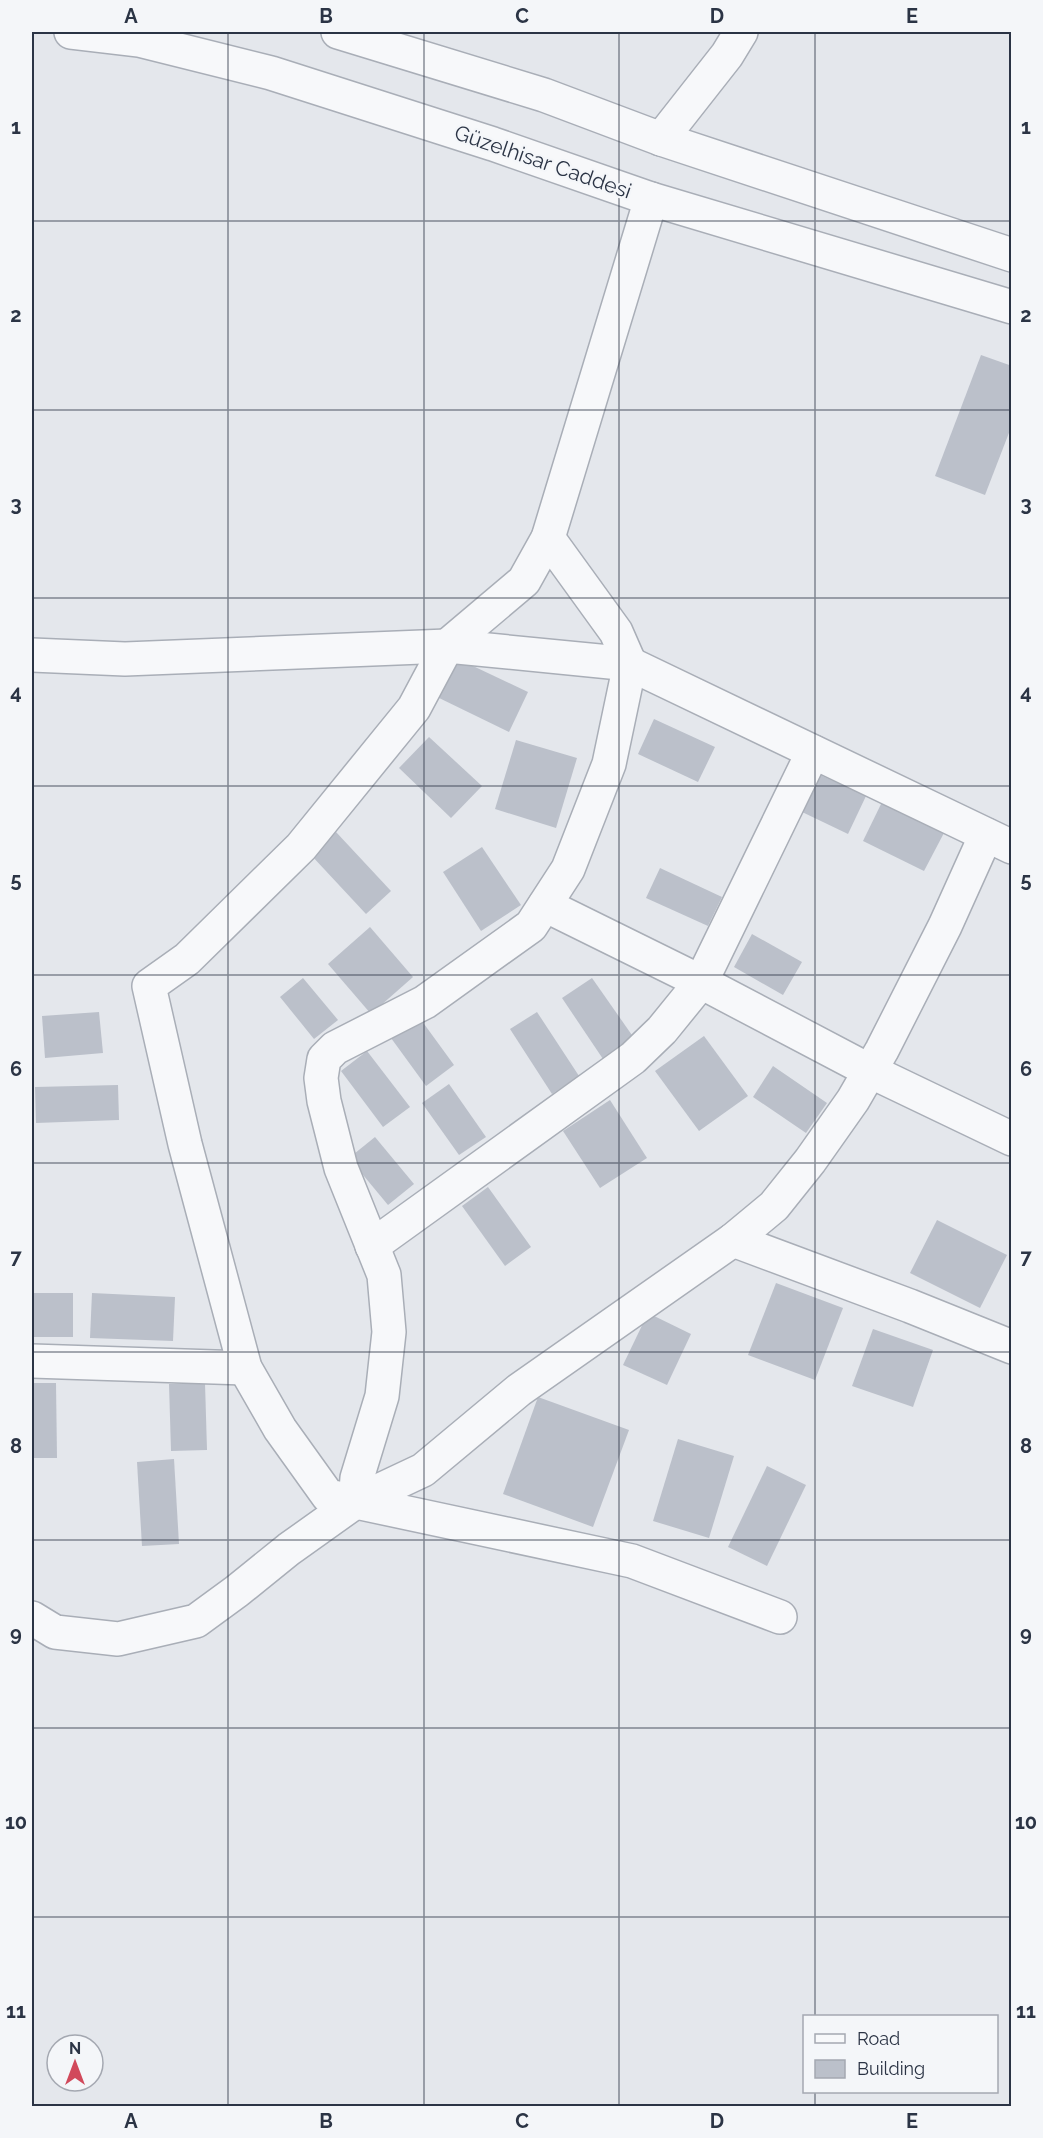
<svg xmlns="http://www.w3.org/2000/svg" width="1043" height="2138" font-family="Raleway,sans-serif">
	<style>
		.building { fill: #bbc0ca }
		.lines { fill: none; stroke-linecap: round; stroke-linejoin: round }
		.minor-casing { stroke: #a9aeb7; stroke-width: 36 }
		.tertiary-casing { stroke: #a9aeb7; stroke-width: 36 }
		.minor { stroke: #f7f8fa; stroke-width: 33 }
		.tertiary { stroke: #f7f8fa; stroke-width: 33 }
		.grid { fill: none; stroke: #2b3445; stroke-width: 1.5; stroke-opacity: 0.55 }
		.labels { text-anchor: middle; stroke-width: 4.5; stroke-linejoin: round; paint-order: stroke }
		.street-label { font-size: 21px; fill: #2b3445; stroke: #f4f6f9 }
		.neatline { fill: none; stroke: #2b3445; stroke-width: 2 }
		.grid-label { font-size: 20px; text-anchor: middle; font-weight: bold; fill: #2b3445 }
	</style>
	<rect width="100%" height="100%" fill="#e4e7ec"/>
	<g class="building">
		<polygon points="981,355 1012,366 1012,425 985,495 935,476"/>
		<polygon points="454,657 528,692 509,732 435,696"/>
		<polygon points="654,719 715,747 698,782 638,754"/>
		<polygon points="429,737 482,786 451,818 399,768"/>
		<polygon points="516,740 577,758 556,828 495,809"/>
		<polygon points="818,774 866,796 848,834 800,811"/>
		<polygon points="883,800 945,831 924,871 863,841"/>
		<polygon points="336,832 391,891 366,914 311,855"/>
		<polygon points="482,847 521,905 481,931 443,872"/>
		<polygon points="660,868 722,897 708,926 646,898"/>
		<polygon points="370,927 413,977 371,1014 328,964"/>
		<polygon points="752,934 802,962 783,995 734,967"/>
		<polygon points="303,978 338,1020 314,1039 280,997"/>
		<polygon points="592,978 634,1038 603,1059 562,998"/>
		<polygon points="99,1012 103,1053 45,1058 42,1016"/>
		<polygon points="537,1012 579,1076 552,1094 510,1029"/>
		<polygon points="419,1017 454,1065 426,1086 391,1038"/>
		<polygon points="704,1036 748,1096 699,1131 655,1071"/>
		<polygon points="367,1051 410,1107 383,1127 341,1071"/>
		<polygon points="773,1066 827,1103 806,1133 753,1097"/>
		<polygon points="449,1084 486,1137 459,1155 422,1103"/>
		<polygon points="118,1085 119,1120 36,1123 35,1087"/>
		<polygon points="610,1100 647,1158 600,1188 563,1131"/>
		<polygon points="375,1137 414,1184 388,1205 349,1158"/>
		<polygon points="488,1187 531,1247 505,1266 462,1206"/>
		<polygon points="937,1220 1007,1255 980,1308 910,1273"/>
		<polygon points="776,1283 843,1308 815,1380 748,1355"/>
		<rect x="32" y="1293" width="41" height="44"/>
		<polygon points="92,1293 175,1297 173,1341 90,1338"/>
		<polygon points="648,1313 691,1334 667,1385 623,1365"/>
		<polygon points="873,1329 933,1350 913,1407 852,1386"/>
		<polygon points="32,1383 56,1383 57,1458 32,1458"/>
		<polygon points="205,1383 207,1450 171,1451 169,1384"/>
		<polygon points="538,1397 629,1430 593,1527 503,1494"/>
		<polygon points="678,1439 734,1456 709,1538 653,1521"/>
		<polygon points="174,1459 179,1544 142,1546 137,1462"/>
		<polygon points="767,1466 806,1485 767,1566 728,1547"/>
	</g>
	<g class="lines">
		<g class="minor-casing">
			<g id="minor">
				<polyline points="661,139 727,55 741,32"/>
				<polyline points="651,199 548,538 524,581 447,646 414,708 301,847 187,959 149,986 185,1144 245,1368 280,1429 328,1496 632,1561 780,1617"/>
				<polyline points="32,655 125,659 447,646 630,664 1012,847"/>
				<polyline points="545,905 701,982 870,1071 1012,1139"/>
				<polyline points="733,1240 910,1306 1012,1347"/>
				<polyline points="372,1246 633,1058 662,1030 701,982 813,752"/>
				<polyline points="32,1361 245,1368"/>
				<polyline points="355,1502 357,1478 382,1396 389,1332 384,1275 341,1168 324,1101 321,1078 324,1059 335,1048 425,1002 531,926 568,869 609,764 630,664 616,632 548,538"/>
				<polyline points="32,1618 55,1632 118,1639 196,1621 237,1591 289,1549 355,1502 423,1470 519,1390 733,1240 774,1206 810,1161 853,1100 882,1050 945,926 986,835"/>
			</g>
		</g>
		<g class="tertiary-casing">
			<g id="tertiary">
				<polyline points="71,32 139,40 271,73 493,144 651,199 1012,307"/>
				<polyline points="338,32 544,95 661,139 1012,255"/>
			</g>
		</g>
		<use href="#minor" class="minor"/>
		<use href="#tertiary" class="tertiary"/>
	</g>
	<path class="grid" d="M 228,32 L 228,2106M 424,32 L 424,2106M 619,32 L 619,2106M 815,32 L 815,2016M 32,221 L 1012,221M 32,410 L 1012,410M 32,598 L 1012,598M 32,786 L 1012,786M 32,975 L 1012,975M 32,1163 L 1012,1163M 32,1352 L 1012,1352M 32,1540 L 1012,1540M 32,1728 L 1012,1728M 32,1917 L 1012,1917M 815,2092 L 815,2106"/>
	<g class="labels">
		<g class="street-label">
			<text transform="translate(543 162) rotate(19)" y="7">Güzelhisar Caddesi</text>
		</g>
	</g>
	<rect width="1043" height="2138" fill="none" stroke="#f4f6f9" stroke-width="66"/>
	<rect x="803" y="2015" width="195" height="78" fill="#f4f6f9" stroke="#a4a8b1" stroke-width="1.5"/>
	<rect x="815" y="2034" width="30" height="9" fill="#f7f8fa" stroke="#a4a8b1" stroke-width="1.5"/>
	<text x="857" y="2045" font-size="18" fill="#2b3445">Road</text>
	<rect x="815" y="2060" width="30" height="18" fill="#bbc0ca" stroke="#a4a8b1" stroke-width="1.5"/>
	<text x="857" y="2075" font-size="18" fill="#2b3445">Building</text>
	<g transform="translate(75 2063)"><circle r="28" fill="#f4f6f9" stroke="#a4a8b1" stroke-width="1.5"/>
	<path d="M0-4.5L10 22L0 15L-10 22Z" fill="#d1495b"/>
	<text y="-9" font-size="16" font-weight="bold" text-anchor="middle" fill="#2b3445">N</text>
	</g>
	<rect x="33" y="33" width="977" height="2072" class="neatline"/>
	<g class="grid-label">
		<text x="131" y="23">A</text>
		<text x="326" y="23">B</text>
		<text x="522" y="23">C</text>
		<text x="717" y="23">D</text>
		<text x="912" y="23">E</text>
		<text x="16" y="134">1</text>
		<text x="1026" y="134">1</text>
		<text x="16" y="322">2</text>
		<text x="1026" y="322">2</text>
		<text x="16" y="511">3</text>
		<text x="1026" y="511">3</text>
		<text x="16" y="699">4</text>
		<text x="1026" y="699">4</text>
		<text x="16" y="887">5</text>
		<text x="1026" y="887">5</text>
		<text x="16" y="1076">6</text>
		<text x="1026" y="1076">6</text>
		<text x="16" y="1264">7</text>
		<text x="1026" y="1264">7</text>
		<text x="16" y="1453">8</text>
		<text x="1026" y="1453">8</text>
		<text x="16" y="1641">9</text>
		<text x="1026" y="1641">9</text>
		<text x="16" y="1829">10</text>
		<text x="1026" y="1829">10</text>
		<text x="16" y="2018">11</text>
		<text x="1026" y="2018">11</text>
		<text x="131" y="2128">A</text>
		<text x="326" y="2128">B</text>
		<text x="522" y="2128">C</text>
		<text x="717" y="2128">D</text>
		<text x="912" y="2128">E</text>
	</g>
</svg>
